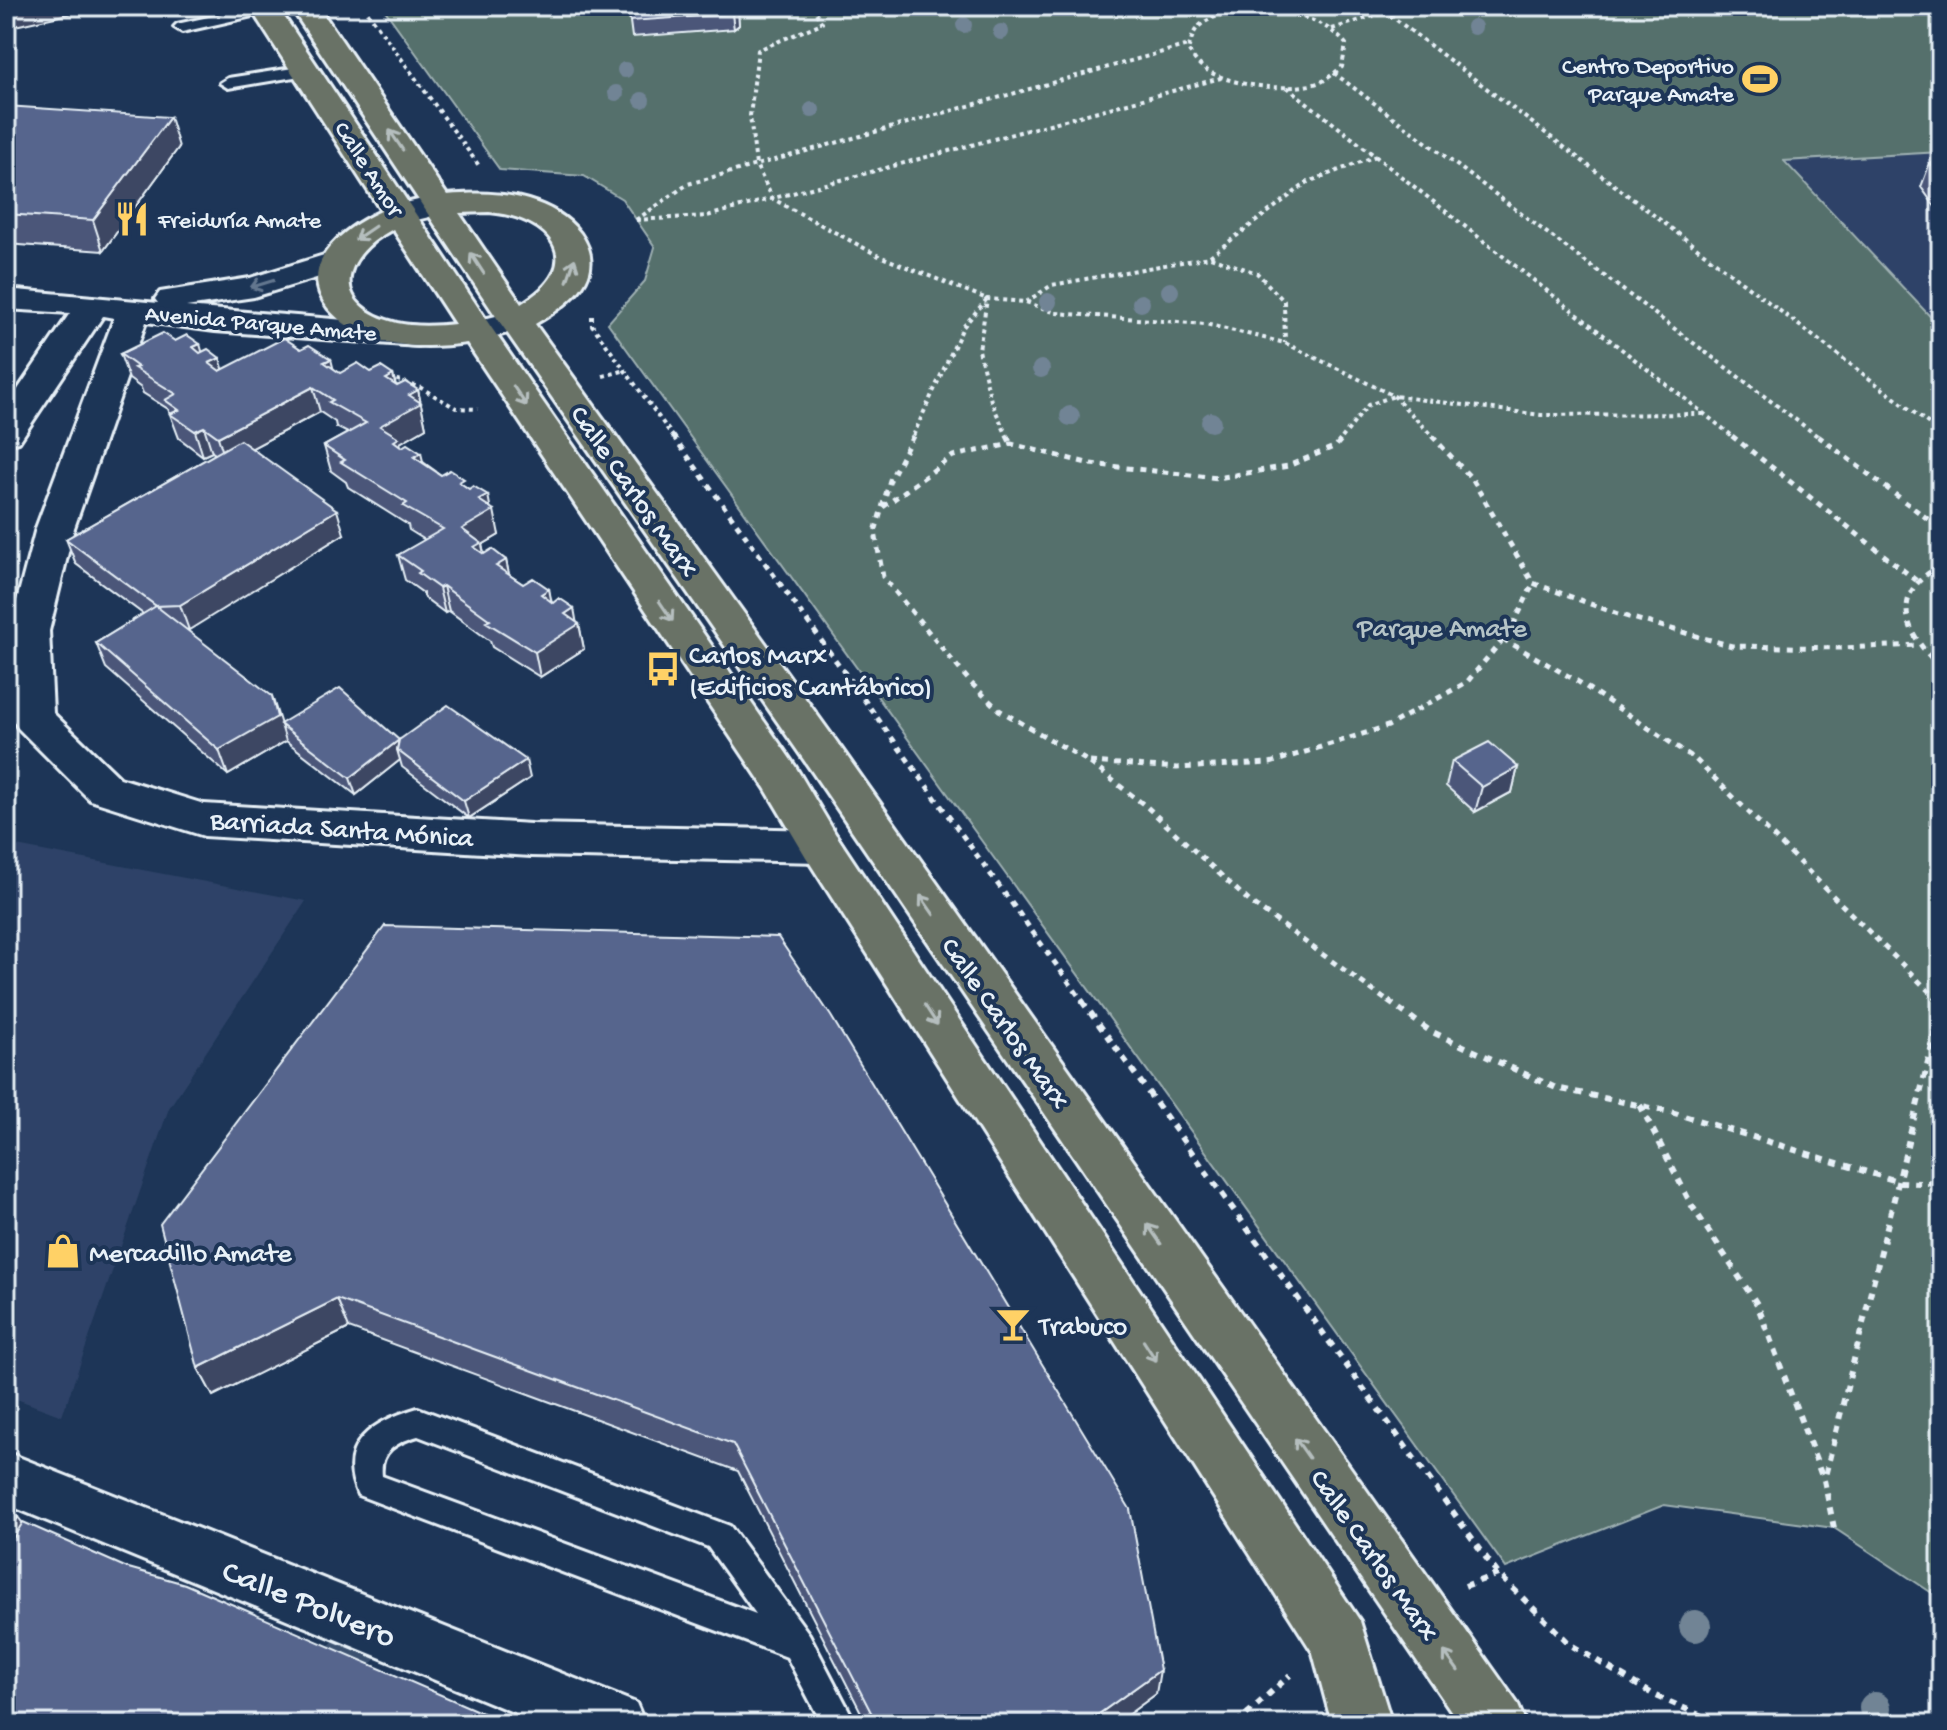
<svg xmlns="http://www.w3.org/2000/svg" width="1947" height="1730" font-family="'Gochi Hand',sans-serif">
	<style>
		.built { fill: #2e4367 }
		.green { fill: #556f6c; stroke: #9eb0b2; stroke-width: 2 }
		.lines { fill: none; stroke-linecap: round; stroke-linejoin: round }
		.pedestrian-tunnel { stroke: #3b516f; stroke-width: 43; stroke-dasharray: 43 22; stroke-linecap: butt }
		.service-casing { stroke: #e8f1f8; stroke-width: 6 }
		.minor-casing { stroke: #e8f1f8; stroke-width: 6 }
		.secondary-casing { stroke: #e8f1f8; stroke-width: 6 }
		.primary-casing { stroke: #e8f1f8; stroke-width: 6 }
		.path-far2 { stroke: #e8f1f8; stroke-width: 4; stroke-dasharray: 4 4; stroke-linecap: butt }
		.path-far1 { stroke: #e8f1f8; stroke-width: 5; stroke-dasharray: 6 6; stroke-linecap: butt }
		.path { stroke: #e8f1f8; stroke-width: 6; stroke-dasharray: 7 7; stroke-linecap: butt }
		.service { fill: #1d3557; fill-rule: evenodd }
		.minor { fill: #1d3557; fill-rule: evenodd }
		.secondary { fill: #1d3557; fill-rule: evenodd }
		.primary { fill: #697266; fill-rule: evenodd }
		.tree { fill: #718495 }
		.wall { fill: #4b5779; stroke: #e8f1f8; stroke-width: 2 }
		.shaded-wall { fill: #3d4763; stroke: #e8f1f8; stroke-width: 2 }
		.building { fill: #57658d; stroke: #e8f1f8; stroke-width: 2 }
		.oneway { stroke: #b5bebe }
		.oneway2 { stroke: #64778f }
		.labels { text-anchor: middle; stroke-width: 8; stroke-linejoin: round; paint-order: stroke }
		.far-poi-label { font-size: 24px; fill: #e8f1f8; stroke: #1d3557; text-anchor: end }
		.far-street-label { font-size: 24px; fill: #e8f1f8; stroke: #1d3557 }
		.street-label { font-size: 28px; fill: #e8f1f8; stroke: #1d3557 }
		.park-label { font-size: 28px; fill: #b5c4c7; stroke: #1d3557 }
		.poi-label { font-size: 28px; fill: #e8f1f8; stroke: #1d3557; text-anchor: start }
		.near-street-label { font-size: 34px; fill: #e8f1f8; stroke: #1d3557 }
	</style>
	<rect width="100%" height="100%" fill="#1d3557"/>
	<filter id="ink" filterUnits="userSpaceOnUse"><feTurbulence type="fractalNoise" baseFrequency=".0125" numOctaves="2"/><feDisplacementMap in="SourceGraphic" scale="16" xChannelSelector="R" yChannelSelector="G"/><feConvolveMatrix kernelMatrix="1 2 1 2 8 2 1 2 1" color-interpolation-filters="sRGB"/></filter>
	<g filter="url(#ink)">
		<g class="built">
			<polygon points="1941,152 1941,328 1783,160"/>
			<polygon points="6,844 306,901 169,1108 62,1416 6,1395"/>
		</g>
		<polygon class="green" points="382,6 1941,6 1941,152 1784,161 1941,328 1941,1599 1834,1528 1664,1505 1506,1568 608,323 645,281 655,247 622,199 584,176 500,170"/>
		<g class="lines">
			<polyline class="pedestrian-tunnel" points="298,1724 340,1665 377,1628"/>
			<g class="service-casing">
				<g id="service">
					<polygon points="258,6 271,6 273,9 270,12 182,32 174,27 177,24"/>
					<polygon points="306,66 314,71 312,74 228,88 220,83 228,78"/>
					<path d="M 418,1408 L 730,1526 L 809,1634 L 856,1724 L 822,1724 L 787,1657 L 358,1495 C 335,1443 374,1421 418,1408 ZM 418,1436 L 708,1547 L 756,1614 L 382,1476 C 379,1451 397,1442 418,1436 Z"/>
				</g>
			</g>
			<g class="minor-casing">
				<g id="minor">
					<polygon points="337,251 349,254 353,261 349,268 254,297 186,307 418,326 430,329 435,336 430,343 418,346 215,331 146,322 74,528 49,631 53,713 120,778 204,804 531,824 821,830 836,835 843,846 836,857 821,862 531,856 204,836 90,800 18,728 12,718 9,631 36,528 114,318 103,316 19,442 6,445 6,407 70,313 6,309 6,289 158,303 155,299 160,292 250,278"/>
					<polygon points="6,1452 636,1703 645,1724 542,1724 6,1504"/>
				</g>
			</g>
			<g class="secondary-casing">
				<g id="secondary">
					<polygon points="439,195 450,198 455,205 450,212 400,224 389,221 384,214 389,207"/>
					<polygon points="516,311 528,314 533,321 528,328 476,341 464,338 459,331 464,324"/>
				</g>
			</g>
			<g class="primary-casing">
				<g id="primary">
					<path d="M 249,6 L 277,6 L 493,330 L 795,766 L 836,835 L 1360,1621 L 1392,1724 L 1332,1724 L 1313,1653 L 806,857 L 765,788 L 467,343 C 432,348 395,348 363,334 C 349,328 337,319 328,308 C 295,264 344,228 381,211 ZM 393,229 L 455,324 C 436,326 416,327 397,323 C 330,307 339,257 393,229 Z"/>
					<path d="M 290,6 L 318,6 L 447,195 C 474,193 501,192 528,200 C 548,206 567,216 580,233 C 610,275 570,304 535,324 L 841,748 L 1517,1703 L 1526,1724 L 1460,1724 L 811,770 L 499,321 ZM 489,212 C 552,217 589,264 521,304 L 459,213 Z"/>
				</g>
			</g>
			<g class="path-far2">
				<polyline points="363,6 480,167"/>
				<polyline points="812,6 822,23 758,50 750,116 756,165 773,199 879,256 987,299 963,327 912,438"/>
				<polyline points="1199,6 1215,17"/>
				<polyline points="1395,6 1386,12 1941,433"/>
				<path d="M 1264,10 C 1296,14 1324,19 1346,44 L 1342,67 C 1335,72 1328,79 1321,82 C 1292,93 1224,87 1200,65 C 1195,61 1192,55 1188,50 C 1190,44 1192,36 1195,31 C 1208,12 1244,11 1264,10 Z"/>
				<polyline points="1332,29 1386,12"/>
				<polyline points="1334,73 1820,438"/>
				<polyline points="1287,87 1735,438"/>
				<polyline points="636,220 707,216 1221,78"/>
				<polyline points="636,220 688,184 1188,45"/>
				<polyline points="1210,256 1308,182 1376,156"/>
				<polyline points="1026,302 1052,285 1210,257 1257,273 1284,301 1285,343"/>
				<polyline points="592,316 592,325 674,438"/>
				<polyline points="603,376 626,370"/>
				<polyline points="389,377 421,388 456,408 478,409"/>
				<polyline points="1008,438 991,401 979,350 987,299 1026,302 1056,313 1205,324 1285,343 1394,396 1434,438"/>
				<polyline points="1342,438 1368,405 1394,396 1541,415 1705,414"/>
			</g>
			<g class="path-far1">
				<polyline points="673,436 1084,1003"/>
				<polyline points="913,436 890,480 875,532 883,577 971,683 999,710 1089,762 1147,807 1250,902 1390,1003"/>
				<polyline points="1007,436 1011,444"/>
				<polyline points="1432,436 1472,479 1533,583 1618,614 1732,646 1840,648 1919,645"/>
				<polyline points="1732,436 1917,581"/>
				<polyline points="1818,436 1941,529"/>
				<polyline points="883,507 953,456 1011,444 1091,464 1218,478 1288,466 1336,446 1344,436"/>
				<path d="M 1941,566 C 1888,592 1904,634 1941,667"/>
				<polyline points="1503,639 1577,681 1694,758 1941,1003"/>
				<polyline points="1090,762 1177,768 1270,763 1388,726 1467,682 1511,630 1533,584"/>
			</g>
			<g class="path">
				<polyline points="1082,1001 1498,1574 1571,1645 1654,1695 1720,1724"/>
				<polyline points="1388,1001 1430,1031 1556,1088 1671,1112 1900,1182 1941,1184"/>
				<polyline points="1939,1001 1941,1003"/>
				<polyline points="1640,1105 1692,1206 1757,1304 1823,1479"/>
				<polyline points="1834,1528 1824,1480 1941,1010"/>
				<polyline points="1465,1586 1498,1574"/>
				<polyline points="1236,1724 1290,1675"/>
			</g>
			<use href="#service" class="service"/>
			<use href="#minor" class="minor"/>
			<use href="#secondary" class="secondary"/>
			<use href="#primary" class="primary"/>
		</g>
		<g class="tree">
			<circle cx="964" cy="25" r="8"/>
			<circle cx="1474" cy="27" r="8"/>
			<circle cx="1001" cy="32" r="8"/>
			<circle cx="625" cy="70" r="8"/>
			<circle cx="616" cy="93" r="8"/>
			<circle cx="642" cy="100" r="8"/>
			<circle cx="812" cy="110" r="8"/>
			<circle cx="1170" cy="291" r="9"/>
			<circle cx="1048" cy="302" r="9"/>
			<circle cx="1141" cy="303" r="9"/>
			<circle cx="1041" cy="369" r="9"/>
			<circle cx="1070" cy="416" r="10"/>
			<circle cx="1211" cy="422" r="10"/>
			<circle cx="1695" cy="1626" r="16"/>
			<circle cx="1875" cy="1708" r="16"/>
		</g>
		<g class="wall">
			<polygon points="628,6 737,6 739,25 734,29 632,37"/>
			<polygon points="6,106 179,147 103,251 6,244"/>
			<polygon points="1930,163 1941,163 1941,215 1921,187"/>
			<polygon points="175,341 202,352 223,369 333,369 340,373 371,372 393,375 396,385 418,390 426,428 400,443 401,446 441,475 466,487 490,508 499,535 482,545 484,554 506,560 509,575 523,584 549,589 551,602 579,624 584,649 540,677 492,647 490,641 449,611 445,613 425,598 423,593 405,580 398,555 425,540 409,530 408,525 348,487 346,482 331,471 324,446 348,433 336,427 335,422 320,412 252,448 344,534 187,630 281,724 399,740 530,778 469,818 402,767 400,760 356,795 286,741 228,775 106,668 96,643 143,614 76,564 66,539 215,454 212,452 203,456 179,438 168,409 143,393 141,388 129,379 120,354"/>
			<polygon points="1452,761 1518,767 1512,792 1475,812 1446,786"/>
			<polygon points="385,926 1156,1694 1115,1724 867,1724 738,1471 349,1328 213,1396 198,1368"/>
		</g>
		<g class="shaded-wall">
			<polygon points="6,6 71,6 73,13 6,28"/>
			<polygon points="738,9 739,25 734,29 732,14"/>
			<polygon points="170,117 179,147 103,251 93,220"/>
			<polygon points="200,344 207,368 193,347"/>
			<polygon points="220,358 227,382 209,363"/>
			<polygon points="331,359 337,383 324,362"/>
			<polygon points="393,375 399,400 386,379"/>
			<polygon points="313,387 320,412 226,462 218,437"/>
			<polygon points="418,390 426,428 400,443 405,463 380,426 409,395"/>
			<polygon points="204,427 212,452 203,456 195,431"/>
			<polygon points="421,453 427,478 414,457"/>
			<polygon points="488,495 491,511 494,510 499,535 482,545 487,567 462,529 479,500"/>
			<polygon points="337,510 344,534 189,630 180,605"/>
			<polygon points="506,560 511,584 496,566"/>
			<polygon points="443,586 449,611 445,613 439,588"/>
			<polygon points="549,589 554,614 541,594"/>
			<polygon points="574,608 577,625 579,624 584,649 540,677 535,652 565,614"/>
			<polygon points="272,696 286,741 228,775 219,750"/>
			<polygon points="399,740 397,750 400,760 356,795 350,778"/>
			<polygon points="526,760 530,778 469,818 464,801"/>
			<polygon points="1518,767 1512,792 1475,812 1482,787"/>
			<polygon points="337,1299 349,1328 213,1396 198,1368"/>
			<polygon points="18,1517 38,1543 6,1597 6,1537"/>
			<polygon points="1160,1670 1156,1694 1115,1724 1085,1724"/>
		</g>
		<g class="building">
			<polygon points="628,6 737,6 738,9 732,14 630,21"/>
			<polygon points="6,106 170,117 93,220 6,214"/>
			<polygon points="1930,163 1941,163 1941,179"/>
			<polygon points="163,333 175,341 187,335 200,344 193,347 200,353 208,349 220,358 209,363 220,371 284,338 301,349 309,345 331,359 324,362 340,373 358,363 371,372 381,367 393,375 386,379 397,386 405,382 418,390 409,395 421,403 380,426 399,438 394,441 402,447 407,444 421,453 414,457 441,475 450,470 464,479 459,482 469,489 473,486 488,495 479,500 494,510 462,529 481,543 474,547 484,554 492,549 506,560 496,566 523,584 533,578 549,589 541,594 553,603 559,598 574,608 565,614 579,624 535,652 486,622 490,620 443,586 439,588 418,573 421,571 398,555 443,529 403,506 407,503 341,462 345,460 324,446 366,423 329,402 333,400 313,387 218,437 204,427 195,431 170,414 179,410 165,400 176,394 134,368 138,367 120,354"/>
			<polygon points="240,440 337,510 180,605 156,606 272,696 277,717 219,750 96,643 156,606 66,539"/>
			<polygon points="340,688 399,740 350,778 280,724"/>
			<polygon points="448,705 526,760 464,801 397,750 399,740"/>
			<polygon points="1489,742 1518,767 1482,787 1452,761"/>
			<polygon points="385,926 778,937 831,1016 1130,1509 1160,1670 1085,1724 877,1724 733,1444 337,1299 198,1368 160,1224"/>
			<polygon points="6,1511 18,1517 6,1537"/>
			<polygon points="23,1522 125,1567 185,1584 508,1724 139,1724 133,1722 132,1724 6,1724 6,1550"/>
		</g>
		<defs><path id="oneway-shaft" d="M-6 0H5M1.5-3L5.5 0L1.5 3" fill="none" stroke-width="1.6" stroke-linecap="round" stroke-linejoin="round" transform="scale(2)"/></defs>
		<g class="oneway">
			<use href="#oneway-shaft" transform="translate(396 140) rotate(-124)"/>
			<use href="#oneway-shaft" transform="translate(365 233) rotate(146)"/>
			<use href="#oneway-shaft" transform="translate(477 263) rotate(-123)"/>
			<use href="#oneway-shaft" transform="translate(571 270) rotate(-71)"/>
			<use href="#oneway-shaft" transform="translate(520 396) rotate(56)"/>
			<use href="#oneway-shaft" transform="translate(666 611) rotate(56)"/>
			<use href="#oneway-shaft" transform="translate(927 905) rotate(-125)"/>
			<use href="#oneway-shaft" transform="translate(931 1015) rotate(57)"/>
			<use href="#oneway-shaft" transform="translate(1154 1234) rotate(-125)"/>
			<use href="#oneway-shaft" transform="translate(1150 1351) rotate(57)"/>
			<use href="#oneway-shaft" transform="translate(1302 1448) rotate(-125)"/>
			<use href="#oneway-shaft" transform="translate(1451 1661) rotate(-126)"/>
		</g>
		<use class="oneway2" href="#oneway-shaft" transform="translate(262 284) rotate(163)"/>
	</g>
	<defs>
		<g id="stadium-bare" transform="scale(2.76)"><path d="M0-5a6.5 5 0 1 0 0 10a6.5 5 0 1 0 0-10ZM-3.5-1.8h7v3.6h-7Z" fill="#ffd166" stroke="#1d3557" stroke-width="2.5" paint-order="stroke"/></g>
		<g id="restaurant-bare" transform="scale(2.76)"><path d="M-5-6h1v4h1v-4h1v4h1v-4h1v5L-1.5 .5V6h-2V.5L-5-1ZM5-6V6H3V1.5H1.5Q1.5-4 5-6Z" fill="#ffd166" stroke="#1d3557" stroke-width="2.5" paint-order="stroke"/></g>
		<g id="bus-bare" transform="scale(2.76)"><path d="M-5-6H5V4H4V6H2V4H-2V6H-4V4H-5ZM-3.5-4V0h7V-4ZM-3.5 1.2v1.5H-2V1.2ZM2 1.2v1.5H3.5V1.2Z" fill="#ffd166" stroke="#1d3557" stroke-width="2.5" paint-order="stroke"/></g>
		<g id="shop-bare" transform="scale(2.76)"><path d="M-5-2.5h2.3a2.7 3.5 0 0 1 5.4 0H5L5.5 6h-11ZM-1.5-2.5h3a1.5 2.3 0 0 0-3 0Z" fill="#ffd166" stroke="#1d3557" stroke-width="2.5" paint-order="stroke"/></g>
		<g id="bar-bare" transform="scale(2.76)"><path d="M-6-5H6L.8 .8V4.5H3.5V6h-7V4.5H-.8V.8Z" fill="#ffd166" stroke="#1d3557" stroke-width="2.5" paint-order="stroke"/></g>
	</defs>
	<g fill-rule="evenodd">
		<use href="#stadium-bare" x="1760" y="79"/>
		<use href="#restaurant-bare" x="132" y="219"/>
		<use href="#bus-bare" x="663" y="669"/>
		<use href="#shop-bare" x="63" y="1251"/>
		<use href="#bar-bare" x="1013" y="1324"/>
	</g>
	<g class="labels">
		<g class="far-poi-label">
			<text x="1734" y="73">Centro Deportivo<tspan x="1734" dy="28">Parque Amate</tspan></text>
			<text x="158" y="227" text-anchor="start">Freiduría Amate</text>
		</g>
		<g class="far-street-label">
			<text transform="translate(370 168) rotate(57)" y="8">Calle Amor</text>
			<text transform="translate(261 322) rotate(5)" y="8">Avenida Parque Amate</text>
		</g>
		<g class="street-label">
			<text transform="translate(636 490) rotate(55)" y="10">Calle Carlos Marx</text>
			<text transform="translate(342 827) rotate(4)" y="10">Barriada Santa Mónica</text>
			<text transform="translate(1007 1022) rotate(55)" y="10">Calle Carlos Marx</text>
			<text transform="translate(1376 1554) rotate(55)" y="10">Calle Carlos Marx</text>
		</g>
		<g class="park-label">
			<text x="1442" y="636">Parque Amate</text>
		</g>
		<g class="poi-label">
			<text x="689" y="663">Carlos Marx<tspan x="689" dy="32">(Edificios Cantábrico)</tspan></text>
			<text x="89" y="1261">Mercadillo Amate</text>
			<text x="1039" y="1334">Trabuco</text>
		</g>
		<g class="near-street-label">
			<text transform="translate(310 1601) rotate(22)" y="12">Calle Polvero</text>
		</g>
	</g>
	<rect width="1947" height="1730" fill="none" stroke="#1d3557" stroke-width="32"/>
	<rect x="16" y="16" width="1915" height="1698" fill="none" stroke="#e8f1f8" stroke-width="3" filter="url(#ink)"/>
</svg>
